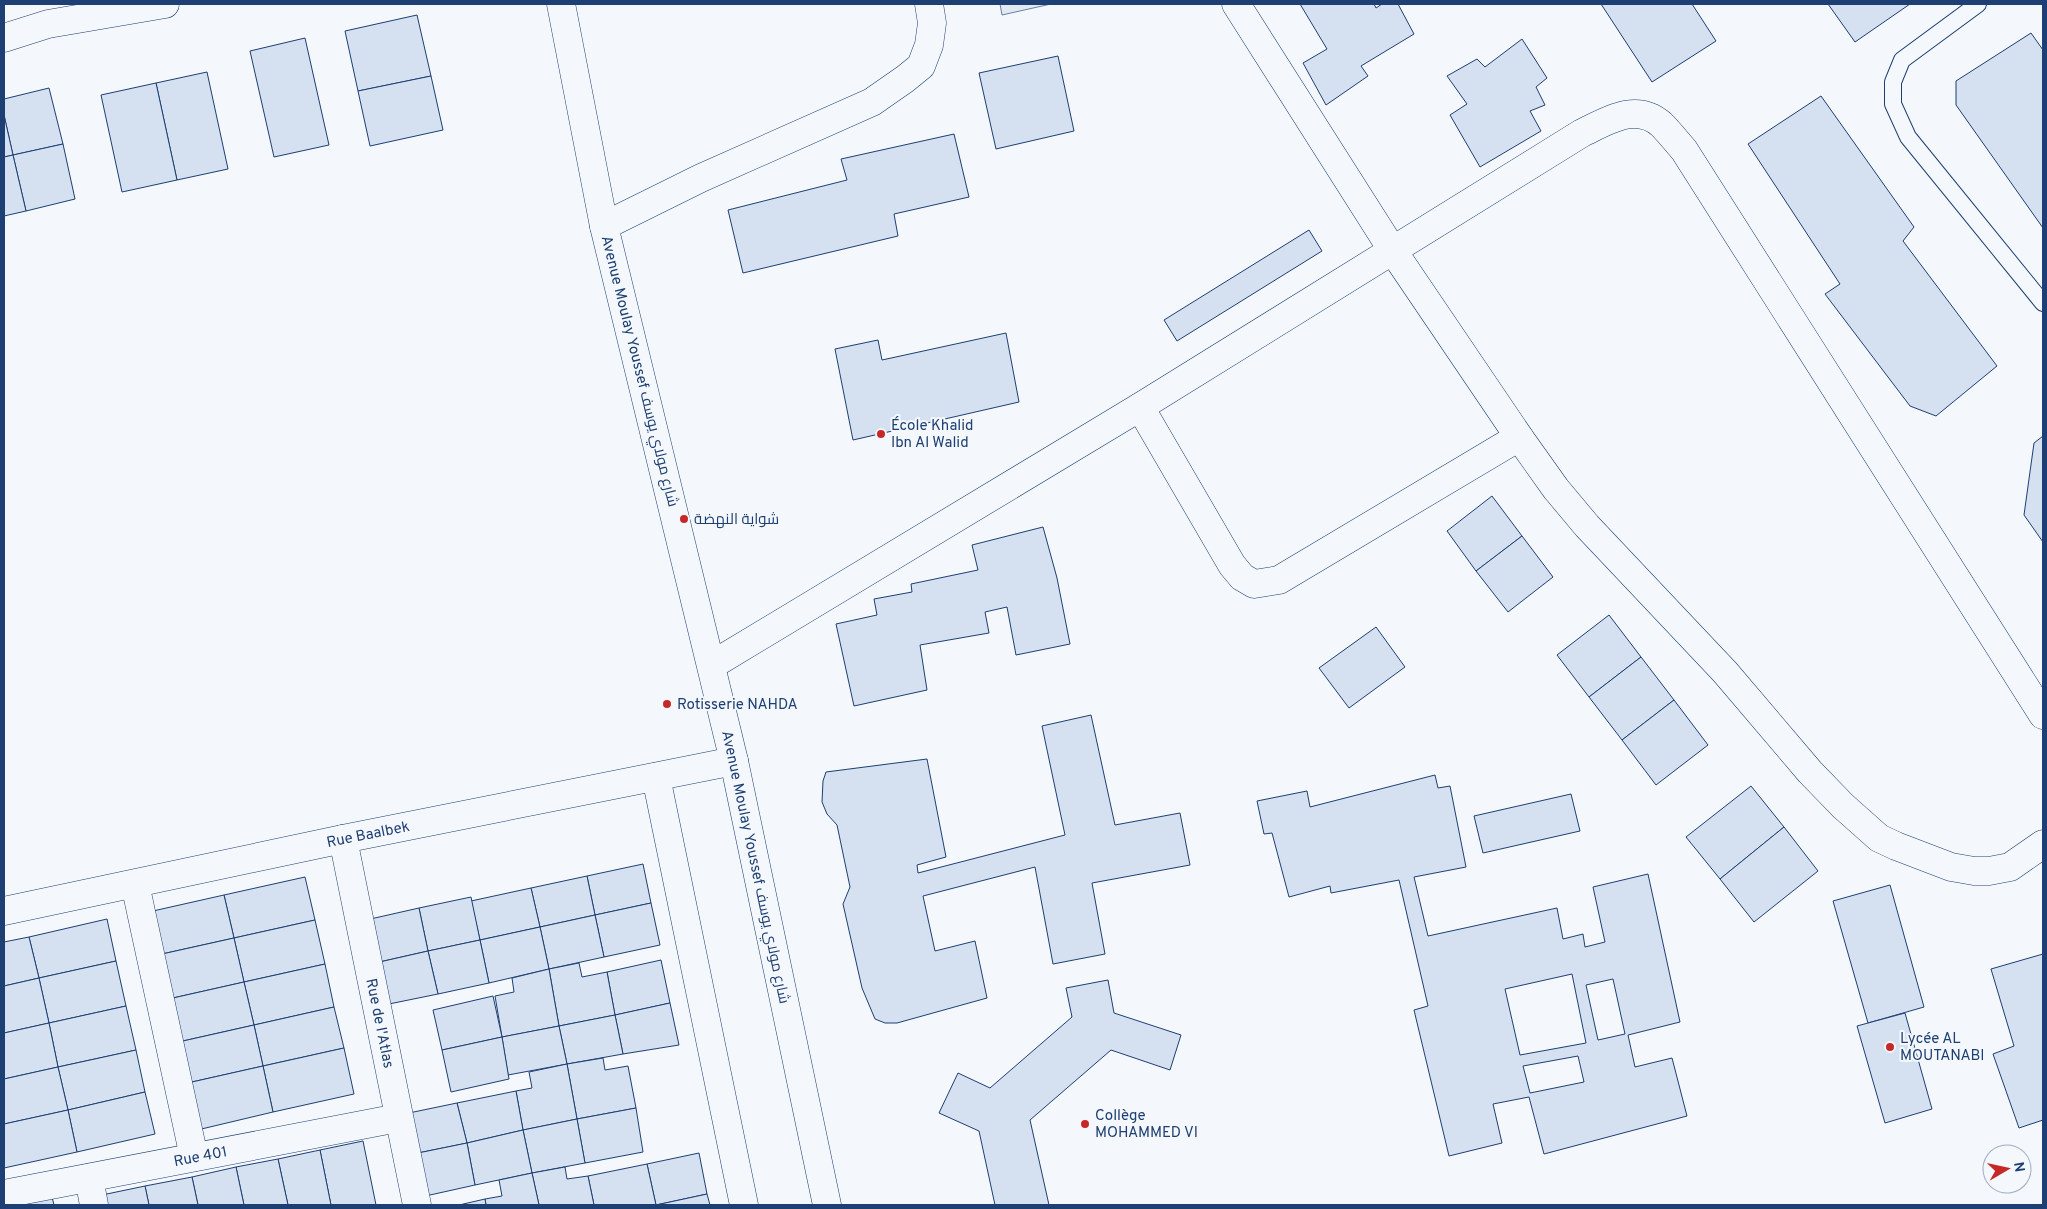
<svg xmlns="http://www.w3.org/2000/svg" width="2047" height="1209" font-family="Overpass,Cairo,sans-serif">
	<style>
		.grass { fill: #e3e9f0; stroke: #687fa3 }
		.building { fill: #d5e0f0; stroke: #1d3f73; fill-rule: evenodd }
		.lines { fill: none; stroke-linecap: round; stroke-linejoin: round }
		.service-casing { stroke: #1d3f73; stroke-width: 18 }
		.minor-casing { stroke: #1d3f73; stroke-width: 29 }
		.service { stroke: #f4f7fb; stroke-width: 16 }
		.minor { stroke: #f4f7fb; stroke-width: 28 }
		.poi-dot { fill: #c62828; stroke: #f4f7fb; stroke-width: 2 }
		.labels { text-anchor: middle; stroke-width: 4; stroke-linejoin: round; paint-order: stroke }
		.street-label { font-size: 15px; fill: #1d3f73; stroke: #f4f7fb }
		.poi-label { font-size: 15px; fill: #1d3f73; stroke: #f4f7fb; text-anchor: start }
	</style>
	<rect width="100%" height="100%" fill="#f4f7fb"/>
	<polygon class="grass" points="1000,4 1051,4 1002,15"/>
	<g class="building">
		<polygon points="1300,4 1374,4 1376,8 1382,4 1398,4 1414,34 1361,66 1368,76 1326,105 1303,63 1327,49"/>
		<polygon points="1601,4 1692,4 1716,41 1652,82"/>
		<polygon points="1828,4 1910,4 1855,42"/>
		<polygon points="417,15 431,76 358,91 345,31"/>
		<polygon points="2031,33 2043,50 2043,228 1956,105 1956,81"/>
		<polygon points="305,38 329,145 274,157 250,51"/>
		<polygon points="1522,39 1547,78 1536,87 1545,105 1530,111 1541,131 1480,167 1450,115 1467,104 1447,76 1477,59 1485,67"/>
		<polygon points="1058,56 1074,131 996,149 979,73"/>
		<polygon points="207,72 228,169 177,180 156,83"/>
		<polygon points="431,76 443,130 370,146 358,91"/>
		<polygon points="156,83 177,180 122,192 101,95"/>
		<polygon points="49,88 63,144 13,155 4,115 4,99"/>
		<polygon points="1821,96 1914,227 1903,241 1997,366 1936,416 1910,406 1825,294 1840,284 1748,144"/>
		<polygon points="4,115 13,155 4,157"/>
		<polygon points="954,134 969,197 894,214 898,236 743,273 728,210 847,180 841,159"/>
		<polygon points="63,144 75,199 26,211 13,155"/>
		<polygon points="13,155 26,211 4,216 4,157"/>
		<polygon points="1309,230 1322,251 1177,341 1164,320"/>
		<polygon points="1006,333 1019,402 853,440 835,349 878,340 882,360"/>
		<polygon points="2043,436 2043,542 2024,515 2034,443"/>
		<polygon points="1492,496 1522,536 1476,571 1447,531"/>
		<polygon points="1043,527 1057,578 1070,644 1016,655 1007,607 985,612 989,633 920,645 927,690 854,706 836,624 877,615 874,599 912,592 911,584 978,570 972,545"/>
		<polygon points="1522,536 1553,577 1508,612 1476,571"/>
		<polygon points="1609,615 1641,657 1589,697 1557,655"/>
		<polygon points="1376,627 1405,667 1349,708 1319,668"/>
		<polygon points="1641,657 1674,700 1622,740 1589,697"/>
		<polygon points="1674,700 1708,745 1656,785 1622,740"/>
		<polygon points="1091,715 1115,825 1180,813 1190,865 1092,883 1105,954 1053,964 1035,867 923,896 935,951 975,941 987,998 897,1023 885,1023 875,1019 862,988 843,904 850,887 837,825 827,814 822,802 823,781 826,772 927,759 946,857 917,865 918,873 1065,835 1042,726"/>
		<path d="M 1435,775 L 1438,788 L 1450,786 L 1466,867 L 1414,877 L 1428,936 L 1557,908 L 1563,939 L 1583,934 L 1585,947 L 1605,942 L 1593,887 L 1648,874 L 1680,1022 L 1628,1035 L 1635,1067 L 1672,1058 L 1687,1116 L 1544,1154 L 1529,1097 L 1493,1104 L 1502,1143 L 1449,1156 L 1414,1010 L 1428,1006 L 1399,880 L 1331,893 L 1330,886 L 1289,897 L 1272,833 L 1264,834 L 1257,801 L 1307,791 L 1310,807 ZM 1572,974 L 1586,1043 L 1520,1055 L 1505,989 ZM 1613,979 L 1625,1034 L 1598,1040 L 1586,985 ZM 1578,1056 L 1584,1082 L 1530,1093 L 1523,1066 Z"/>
		<polygon points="1751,786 1784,827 1720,879 1686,837"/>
		<polygon points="1571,794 1580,831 1483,853 1474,816"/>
		<polygon points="1784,827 1818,871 1754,922 1720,879"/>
		<polygon points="643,864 651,903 595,915 587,876"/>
		<polygon points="587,876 595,915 540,927 531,888"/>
		<polygon points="305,877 315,920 234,938 224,895"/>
		<polygon points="1890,885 1924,1007 1868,1023 1833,901"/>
		<polygon points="531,888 540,927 480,940 471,901"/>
		<polygon points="224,895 234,938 153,956 144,913"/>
		<polygon points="471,897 480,940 428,951 419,908"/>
		<polygon points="651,903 660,945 604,957 595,915"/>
		<polygon points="419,908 428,951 375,963 366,920"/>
		<polygon points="595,915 604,957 549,969 540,927"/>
		<polygon points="107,919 116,961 39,978 29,937"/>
		<polygon points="315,920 325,964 244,982 234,938"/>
		<polygon points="540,927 549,969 489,983 480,940"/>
		<polygon points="29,937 39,978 4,986 4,942"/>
		<polygon points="234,938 244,982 164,1000 153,956"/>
		<polygon points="480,940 489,983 438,994 428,951"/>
		<polygon points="428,951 438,994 384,1005 375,963"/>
		<polygon points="2043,954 2043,1120 2019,1128 1993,1054 2014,1046 1991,969"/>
		<polygon points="661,960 670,1003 615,1015 607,972"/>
		<polygon points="116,961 126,1006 49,1023 39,978"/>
		<polygon points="579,963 582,977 607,972 615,1015 559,1026 549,969"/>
		<polygon points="325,964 334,1007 254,1025 244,982"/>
		<polygon points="549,969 559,1026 502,1037 495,996 514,992 512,978"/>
		<polygon points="39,978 49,1023 4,1033 4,986"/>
		<polygon points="1108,980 1114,1013 1181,1035 1170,1070 1111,1050 1030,1120 1049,1205 995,1205 979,1131 939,1113 958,1073 990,1088 1072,1017 1066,988"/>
		<polygon points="244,982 254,1025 174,1043 164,1000"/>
		<polygon points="493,996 502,1037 442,1050 433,1010"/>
		<polygon points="670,1003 679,1045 623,1054 615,1015"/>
		<polygon points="126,1006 136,1050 58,1067 49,1023"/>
		<polygon points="334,1007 344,1048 263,1066 254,1025"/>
		<polygon points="1905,1013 1932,1109 1885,1123 1857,1026"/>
		<polygon points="615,1015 623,1054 567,1064 559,1026"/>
		<polygon points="49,1023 58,1067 4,1079 4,1033"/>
		<polygon points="254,1025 263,1066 183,1084 174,1043"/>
		<polygon points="559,1026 567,1064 508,1075 502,1037"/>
		<polygon points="502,1037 509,1079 451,1092 442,1050"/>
		<polygon points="344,1048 354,1094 273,1112 263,1066"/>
		<polygon points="136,1050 145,1092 68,1110 58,1067"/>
		<polygon points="603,1058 605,1070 628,1066 636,1108 577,1119 567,1064"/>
		<polygon points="567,1064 577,1119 523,1130 516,1091 532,1088 529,1072"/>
		<polygon points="263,1066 273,1112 193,1131 183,1084"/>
		<polygon points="58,1067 68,1110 4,1124 4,1079"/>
		<polygon points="516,1091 523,1130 467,1143 457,1103"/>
		<polygon points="145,1092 155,1134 77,1152 68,1110"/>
		<polygon points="457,1103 467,1143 413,1154 404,1114"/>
		<polygon points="636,1108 643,1152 585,1163 577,1119"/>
		<polygon points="68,1110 77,1152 4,1168 4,1124"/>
		<polygon points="577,1119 585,1163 532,1173 523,1130"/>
		<polygon points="523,1130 532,1173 475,1185 467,1143"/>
		<polygon points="363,1141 376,1205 331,1205 320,1150"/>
		<polygon points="467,1143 475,1185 421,1197 413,1154"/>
		<polygon points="320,1150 331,1205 288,1205 278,1159"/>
		<polygon points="699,1153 707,1194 656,1205 647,1164"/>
		<polygon points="278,1159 288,1205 244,1205 236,1167"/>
		<polygon points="647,1164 656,1205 594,1205 588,1176"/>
		<polygon points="236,1167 244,1205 198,1205 192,1177"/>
		<polygon points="565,1167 567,1179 588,1176 594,1205 539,1205 532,1173"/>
		<polygon points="532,1173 539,1205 486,1205 485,1199 502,1196 499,1180"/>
		<polygon points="192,1177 198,1205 149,1205 145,1186"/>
		<polygon points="145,1186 149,1205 104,1205 102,1195"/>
		<polygon points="707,1194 710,1205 656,1205"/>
		<polygon points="52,1197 54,1205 13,1205"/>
		<polygon points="485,1199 486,1205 459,1205"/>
	</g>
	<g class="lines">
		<g class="service-casing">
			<polyline id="service" points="1978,4 1902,60 1893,82 1893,104 1908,137 2043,303"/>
		</g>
		<g class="minor-casing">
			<g id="minor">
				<polyline points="561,4 604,226 734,761 827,1205"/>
				<polyline points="1236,4 1393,251 1519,437 1556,489 1587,526 1725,672 1810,772 1843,806 1879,838 1896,846 1951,867 1974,871 1989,871 2010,867 2043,844"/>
				<polyline points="4,38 48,24 165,4"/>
				<polyline points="604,226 701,178 872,102 905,79 921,66 929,45 932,23 929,4"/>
				<polyline points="1140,407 1232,565 1242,577 1254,584 1279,580 1519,437"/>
				<path d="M 712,665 L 1140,407 L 1582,133 C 1607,121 1636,102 1661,124 C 1669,132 1677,142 1684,150 L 2043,715"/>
				<polyline points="656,777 744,1205"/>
				<path id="s1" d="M 343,839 L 417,1205"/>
				<polyline points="135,884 194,1157"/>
				<path id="s2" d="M 4,911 L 343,839 L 734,761"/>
				<polyline points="89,1178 94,1205"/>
				<path id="s3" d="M 4,1194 L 398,1118"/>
			</g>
		</g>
		<use href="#service" class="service"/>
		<use href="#minor" class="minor"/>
	</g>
	<g class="poi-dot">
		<circle cx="881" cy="434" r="5"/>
		<circle cx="684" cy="519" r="5"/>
		<circle cx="667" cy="704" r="5"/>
		<circle cx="1890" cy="1047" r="5"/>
		<circle cx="1085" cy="1124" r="5"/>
	</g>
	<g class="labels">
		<g class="street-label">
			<text transform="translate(640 371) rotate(76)" y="5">Avenue Moulay Youssef شارع مولاي يوسف</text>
			<text dy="5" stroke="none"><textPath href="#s2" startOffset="372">Rue Baalbek</textPath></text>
			<text transform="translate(756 867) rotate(78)" y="5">Avenue Moulay Youssef شارع مولاي يوسف</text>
			<text dy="5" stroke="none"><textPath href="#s1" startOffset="188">Rue de l'Atlas</textPath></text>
			<text dy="5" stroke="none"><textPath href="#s3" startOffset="200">Rue 401</textPath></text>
		</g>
		<g class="poi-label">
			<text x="891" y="430">École Khalid<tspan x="891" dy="17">Ibn Al Walid</tspan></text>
			<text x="694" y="524">شواية النهضة</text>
			<text x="677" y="709">Rotisserie NAHDA</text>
			<text x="1900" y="1043">Lycée AL<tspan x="1900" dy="17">MOUTANABI</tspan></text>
			<text x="1095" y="1120">Collège<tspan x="1095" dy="17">MOHAMMED VI</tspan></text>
		</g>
	</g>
	<rect width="2047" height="1209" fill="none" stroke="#1d3f73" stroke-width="10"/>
	<g transform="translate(2007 1169) rotate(81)"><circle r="24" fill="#f4f7fb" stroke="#9eadc5"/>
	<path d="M0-4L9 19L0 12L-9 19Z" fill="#c62828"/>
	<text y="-8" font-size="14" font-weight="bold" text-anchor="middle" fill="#1d3f73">N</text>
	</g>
</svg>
